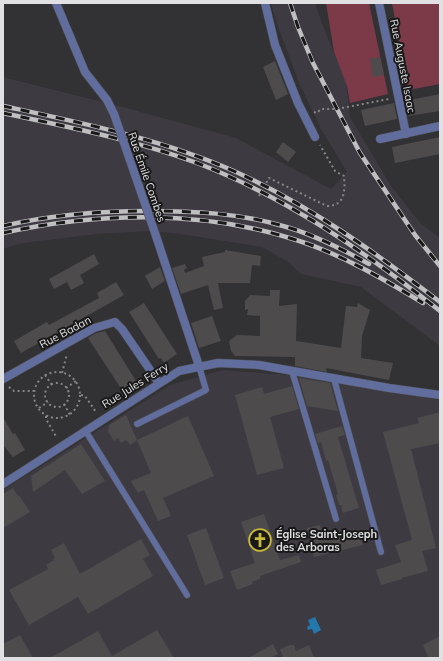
<svg xmlns="http://www.w3.org/2000/svg" width="443" height="661" font-family="Mulish,sans-serif">
	<style>
		.built { fill: #3d3a42 }
		.green { fill: #7c3a49 }
		.water { fill: #2378ab }
		.building { fill: #4e4b4d }
		.lines { fill: none; stroke-linecap: round; stroke-linejoin: round }
		.service-casing { stroke: #4e4d4f; stroke-width: 7 }
		.minor-casing { stroke: #4e4d4f; stroke-width: 9 }
		.path { stroke: #868587; stroke-width: 2; stroke-dasharray: 2 3; stroke-linecap: butt }
		.service { stroke: #606d9d; stroke-width: 6 }
		.minor { stroke: #606d9d; stroke-width: 8 }
		.rail-casing { stroke: #bfbec0; stroke-width: 4.5 }
		.rail { stroke: #19191a; stroke-width: 3; stroke-dasharray: 9; stroke-linecap: butt }
		.minor-bridge-casing { stroke: #4e4d4f; stroke-width: 9; stroke-linecap: butt }
		.minor-bridge { stroke: #606d9d; stroke-width: 8 }
		.labels { text-anchor: middle; stroke-width: 4; stroke-linejoin: round; paint-order: stroke }
		.street-label { font-size: 11px; fill: #e1e0e2; stroke: #19191a }
		.poi-label { font-size: 11px; font-weight: bold; fill: #e1e0e2; stroke: #19191a; text-anchor: start }
	</style>
	<rect width="100%" height="100%" fill="#323133"/>
	<g class="built">
		<polygon points="271,3 315,3 323,26 346,82 350,117 391,186 421,224 440,238 440,346 361,287 301,274 288,262 262,247 174,233 150,231 97,234 23,243 3,249 3,77 119,106 236,138 331,189 347,172 321,129 299,83 277,24"/>
		<polygon points="223,370 288,375 440,400 440,658 3,658 3,490 170,385"/>
	</g>
	<g class="green">
		<polygon points="326,3 369,3 388,94 350,103 347,86 334,52"/>
		<polygon points="392,3 440,3 440,84 408,90"/>
	</g>
	<polygon class="water" points="315,617 321,630 314,634 312,629 308,630 307,627 310,625 308,620"/>
	<g class="building">
		<polygon points="380,57 384,75 373,77 370,59"/>
		<polygon points="275,61 288,94 276,100 263,67"/>
		<polygon points="440,94 440,111 408,116 405,101"/>
		<polygon points="394,103 397,119 365,126 361,110"/>
		<polygon points="440,137 440,154 395,163 392,147"/>
		<polygon points="283,142 296,152 288,162 276,152"/>
		<polygon points="225,250 261,256 260,266 252,265 250,283 218,283 223,308 214,310 208,285 181,294 172,268 185,264 187,268 184,270 185,273 204,266 202,257 225,252"/>
		<polygon points="94,254 99,264 80,275 84,283 71,290 67,282 54,289 49,279"/>
		<polygon points="160,267 165,281 152,289 145,276"/>
		<polygon points="116,282 124,295 21,353 14,341 47,322 49,325 99,298 97,293"/>
		<polygon points="270,290 280,290 279,306 297,304 296,341 341,348 346,306 357,307 358,303 370,310 362,336 361,358 393,363 389,380 326,368 327,372 295,366 295,357 235,356 231,351 229,341 237,335 260,336 260,316 247,315 248,309 245,310 245,301 250,295 270,296"/>
		<polygon points="144,303 177,354 164,363 161,358 159,359 129,312"/>
		<polygon points="212,316 221,341 199,348 191,323"/>
		<polygon points="105,331 136,381 122,390 88,338 96,333"/>
		<polygon points="299,378 330,383 338,411 307,406"/>
		<polygon points="292,386 299,409 270,417 284,468 257,475 235,395 262,387 264,394"/>
		<polygon points="440,412 440,443 411,449 436,548 422,551 428,571 402,578 402,579 381,585 376,570 401,562 395,545 412,540 383,432 419,423 417,418"/>
		<polygon points="126,415 137,440 188,416 214,476 163,498 171,516 158,521 144,490 138,493 131,481 151,473 137,440 130,445 126,440 121,443 118,438 114,441 108,431 109,425"/>
		<polygon points="3,417 13,434 15,433 25,450 13,457 3,445"/>
		<polygon points="342,426 345,435 338,437 359,508 343,513 341,505 339,505 336,495 338,494 328,460 326,461 321,442 318,443 315,434"/>
		<polygon points="81,444 105,481 82,494 65,470 33,492 31,476"/>
		<polygon points="13,488 18,496 19,495 30,512 3,528 3,494"/>
		<polygon points="264,514 280,560 299,555 301,562 260,576 260,579 252,582 253,584 237,590 230,571 255,563 241,522"/>
		<polygon points="320,525 324,538 359,530 363,545 314,557 307,528"/>
		<polygon points="206,528 224,578 205,585 187,535"/>
		<polygon points="141,539 150,555 143,559 153,576 88,614 78,597 29,625 9,590 48,569 46,565 54,560 53,559 55,558 51,550 64,543 80,574"/>
		<polygon points="157,630 174,658 50,658 98,631 112,656"/>
		<polygon points="20,635 33,658 3,658 3,644"/>
		<polygon points="440,636 440,658 429,658 423,645"/>
		<polygon points="273,644 278,654 270,658 248,658"/>
		<polygon points="290,645 294,645 296,651 309,645 314,658 280,658 283,657 280,649"/>
	</g>
	<g class="lines">
		<g class="service-casing">
			<g id="service">
				<polyline points="292,371 336,519"/>
				<polyline points="334,379 381,552"/>
				<polyline points="137,424 206,390 199,366"/>
				<polyline points="85,430 187,595"/>
			</g>
		</g>
		<g class="minor-casing">
			<g id="minor">
				<polyline points="56,3 85,72 107,100 114,114"/>
				<polyline points="265,3 275,45 298,103 315,137"/>
				<polyline points="379,3 406,134"/>
				<polyline points="380,139 440,126"/>
				<polyline points="156,236 199,366"/>
				<polyline points="3,379 94,328 115,322 122,329 159,383"/>
				<polyline points="3,484 179,371 218,363 259,365 389,388 440,395"/>
			</g>
		</g>
		<g class="path">
			<polyline points="314,112 317,113 321,109 337,109 389,99"/>
			<path d="M 259,196 L 269,178 L 327,206 C 346,206 345,189 344,176 L 335,171 L 320,145"/>
			<circle cx="57" cy="395" r="23"/>
			<polyline points="62,373 67,354"/>
			<polyline points="45,375 52,385"/>
			<circle cx="57" cy="395" r="12"/>
			<polyline points="9,387 14,391 34,391"/>
			<polyline points="66,388 76,381"/>
			<polyline points="81,395 85,396 96,412"/>
			<polyline points="64,404 70,415"/>
			<polyline points="39,408 48,402"/>
			<polyline points="46,416 46,419 57,438"/>
		</g>
		<use href="#service" class="service"/>
		<use href="#minor" class="minor"/>
		<g class="rail-casing">
			<g id="rail">
				<polyline points="290,3 298,27 313,63 360,153 415,235 440,266"/>
				<path d="M 3,106 C 82,123 162,139 236,172 C 309,205 376,253 440,302"/>
				<path d="M 3,113 C 68,127 135,140 197,163 C 286,197 365,252 440,311"/>
				<path d="M 3,226 C 51,215 99,211 148,211 C 193,211 239,213 283,226 C 313,234 342,249 369,264"/>
				<path d="M 3,233 C 97,212 201,210 293,239 C 339,253 382,278 423,303"/>
			</g>
		</g>
		<use href="#rail" class="rail"/>
		<g class="minor-bridge-casing">
			<polyline id="minor-bridge" points="114,114 156,236"/>
		</g>
		<use href="#minor-bridge" class="minor-bridge"/>
	</g>
	<defs>
		<g id="church-ring" transform="scale(1.15)"><circle r="9.5" fill="#19191a" stroke="#caba3a" stroke-width="1.5"/><path d="M-1.2-6h2.4v3.5h3.3v2.4h-3.3V6h-2.4V-.1h-3.3v-2.4h3.3Z" fill="#caba3a"/></g>
	</defs>
	<g fill-rule="evenodd">
		<use href="#church-ring" x="260" y="540"/>
	</g>
	<g class="labels">
		<g class="street-label">
			<text transform="translate(403 66) rotate(79)" y="4">Rue Auguste Isaac</text>
			<text transform="translate(147 177) rotate(71)" y="4">Rue Émile Combes</text>
			<text transform="translate(65 332) rotate(-28)" y="4">Rue Badan</text>
			<text transform="translate(135 385) rotate(-32)" y="4">Rue Jules Ferry</text>
		</g>
		<g class="poi-label">
			<text x="276" y="538">Église Saint-Joseph<tspan x="276" dy="13">des Arboras</tspan></text>
		</g>
	</g>
	<rect width="443" height="661" fill="none" stroke="#e1e0e2" stroke-width="8"/>
</svg>
